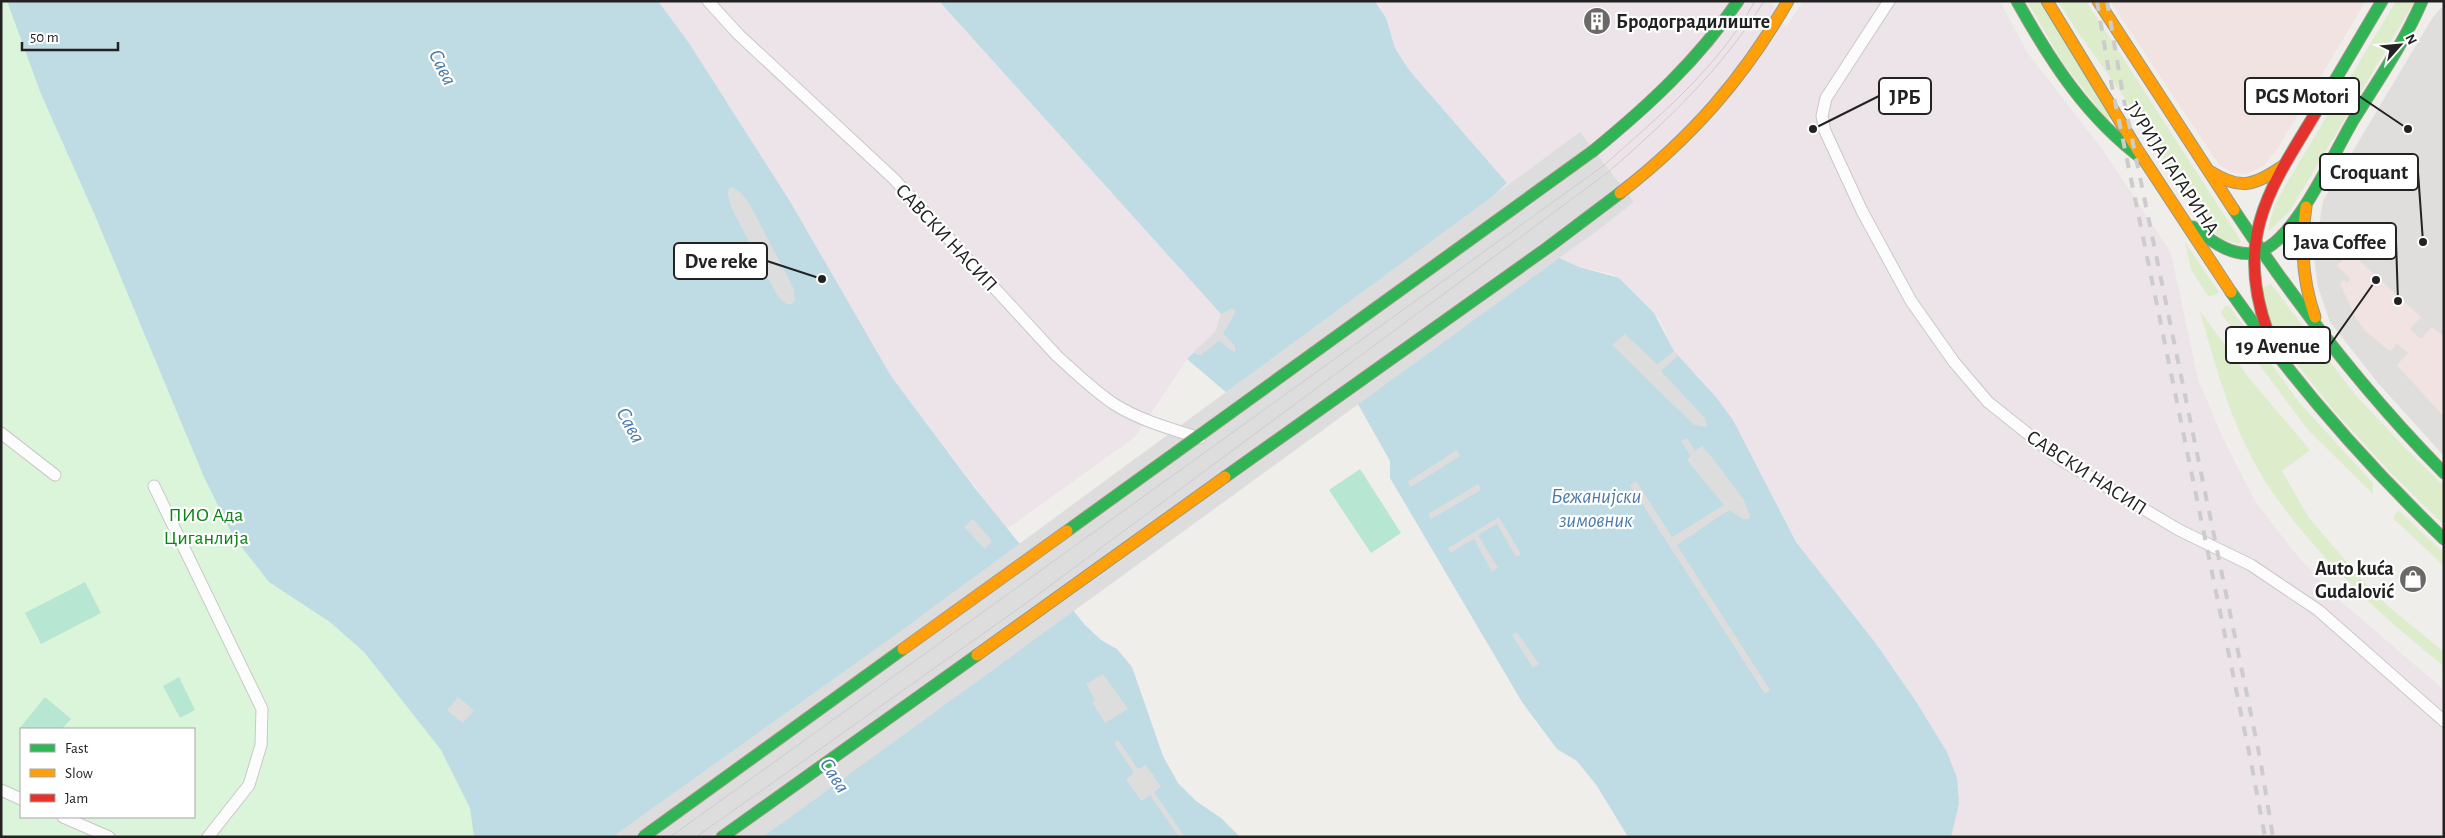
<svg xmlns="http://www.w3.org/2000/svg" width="2445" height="838" font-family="'Alegreya Sans',sans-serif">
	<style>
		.residential { fill: #dfdedc }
		.commercial { fill: #f1e3e1 }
		.industrial { fill: #ede4e9 }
		.grass { fill: #ddeccb }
		.park { fill: #daf5da; fill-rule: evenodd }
		.pitch { fill: #b7e6d2 }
		.water { fill: #bfdbe3 }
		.pier { fill: #dedddd }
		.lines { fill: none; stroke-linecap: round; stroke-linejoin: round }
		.street-casing { stroke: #c9c8c7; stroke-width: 13 }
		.fast-casing { stroke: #999a82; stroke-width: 13 }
		.slow-casing { stroke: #999a82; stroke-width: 13 }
		.jam-casing { stroke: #999a82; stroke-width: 13 }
		.street { stroke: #fdfcfc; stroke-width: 11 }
		.fast { stroke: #30b455; stroke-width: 11 }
		.slow { stroke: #ff9f0a; stroke-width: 11 }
		.jam { stroke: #e5322d; stroke-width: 11 }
		.tram { stroke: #ccc; stroke-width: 1 }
		.rail { stroke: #ccc; stroke-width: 4; stroke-dasharray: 10 10; stroke-linecap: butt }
		.fast-bridge-casing { stroke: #a79c86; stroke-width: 13; stroke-linecap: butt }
		.slow-bridge-casing { stroke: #a79c86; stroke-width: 13; stroke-linecap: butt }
		.fast-bridge { stroke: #30b455; stroke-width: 11 }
		.slow-bridge { stroke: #ff9f0a; stroke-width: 11 }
		.labels { text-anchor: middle; stroke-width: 4.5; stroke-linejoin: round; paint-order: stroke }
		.poi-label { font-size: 20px; font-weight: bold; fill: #222; stroke: #fff; text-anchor: start }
		.street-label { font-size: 20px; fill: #222; stroke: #fff }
		.park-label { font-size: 20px; fill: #0c8416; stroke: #fff }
		.water-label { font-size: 21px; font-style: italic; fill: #4a7aab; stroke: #fff }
		.leader { fill: none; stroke: #222; stroke-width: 2 }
		.callout-dot { fill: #222; stroke: #fff; stroke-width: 2 }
		.callout { fill: #fff; stroke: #222; stroke-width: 2 }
		.callout-label { font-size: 21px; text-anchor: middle; font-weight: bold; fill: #222 }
	</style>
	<rect width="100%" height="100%" fill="#f0eeeb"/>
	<polygon class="residential" points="2444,5 2444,456 2378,383 2330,322 2318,287 2314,257 2323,201 2433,17"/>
	<g class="commercial">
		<polygon points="2110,1 2366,1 2278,148 2264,166 2247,174 2233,173 2219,165"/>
		<polygon points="2350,252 2421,317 2410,329 2421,339 2432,327 2444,337 2444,417 2397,365 2408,353 2397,344 2390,351 2365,331 2356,318 2340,284 2344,280 2347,283 2351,279 2337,266"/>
	</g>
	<g class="industrial">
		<polygon points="658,1 939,1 1221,314 1216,331 1187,359 1135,437 1007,529 891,376 791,203 689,43"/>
		<polygon points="1375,1 1771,1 1786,27 1803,1 2000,1 2027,52 2103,150 2171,253 2198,379 2221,434 2255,501 2299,558 2338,599 2444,690 2444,837 1951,837 1953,832 1915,700 1877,645 1796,542 1736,426 1716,397 1674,351 1660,320 1612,274 1579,267 1496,229 1486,216 1495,194 1507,183 1409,70 1395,48 1381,8"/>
	</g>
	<g class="grass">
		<polygon points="2027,1 2042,1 2111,117 2108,121 2063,63"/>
		<polygon points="2058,1 2086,1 2241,241 2239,244 2222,239 2203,223 2134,111 2079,34"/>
		<polygon points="2396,1 2415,1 2290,211 2269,231 2268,230 2274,207 2285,186"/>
		<polygon points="2185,242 2219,292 2216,295 2208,296 2191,269"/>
		<polygon points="2271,284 2354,393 2407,450 2444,486 2444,525 2388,470 2334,411 2293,359 2272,326 2262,288"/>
		<polygon points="2225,306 2229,306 2299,402 2373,483 2373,494 2308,430 2221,313"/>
		<path d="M 2200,311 L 2249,378 L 2310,450 L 2282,471 L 2309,518 L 2362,580 L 2389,607 L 2444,652 L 2444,666 C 2381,616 2320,560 2273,493 C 2236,440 2217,373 2200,311 Z"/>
		<polygon points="2398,510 2444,553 2444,566 2393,518"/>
	</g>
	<path class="park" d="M 1,1 L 166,1 L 598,837 L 1,837 ZM 21,729 L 194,729 L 194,817 L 21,817 Z"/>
	<g class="pitch">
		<polygon points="1360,469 1401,533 1371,553 1329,490"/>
		<polygon points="85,582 101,613 41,644 25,613"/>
		<polygon points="179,677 195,710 180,718 163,686"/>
		<polygon points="45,697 71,719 62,729 21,729 20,728"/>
	</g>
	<g class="water">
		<polygon points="7,1 658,1 689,43 791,203 891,376 974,487 1085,625 1101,640 1117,649 1132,667 1163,756 1178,783 1196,801 1221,818 1240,837 474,837 470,808 441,750 383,676 364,652 330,622 269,582 233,536 204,477 94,213 41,94"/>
		<polygon points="939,1 1375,1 1386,18 1395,48 1409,70 1507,183 1495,194 1486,216 1496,229 1579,267 1619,278 1654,313 1674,351 1716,397 1733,420 1796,542 1877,645 1915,700 1947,752 1957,778 1959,804 1951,837 1628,837 1597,786 1577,761 1557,749 1522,702 1390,478 1390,461 1350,390 1234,399 1187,359 1216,331 1221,314"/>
	</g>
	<g class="pier">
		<polygon points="1580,132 1634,202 1598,230 763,837 612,837 891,638"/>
		<polygon points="732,187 740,192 749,203 794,289 795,299 792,304 786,304 777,295 731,207 728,194 729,188"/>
		<polygon points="1232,308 1236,311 1223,334 1234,344 1236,351 1234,352 1219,341 1201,355 1196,354 1194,352 1216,331 1221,314"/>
		<polygon points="1625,334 1657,364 1674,351 1678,356 1661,371 1705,418 1707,427 1694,425 1612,345"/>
		<polygon points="1687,438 1695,451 1702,446 1711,456 1744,500 1750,515 1749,519 1743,519 1729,510 1677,545 1770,690 1765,694 1630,485 1636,481 1672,537 1724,505 1687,460 1691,456 1681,441"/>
		<polygon points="1457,450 1460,456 1411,487 1407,482"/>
		<polygon points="1478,484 1481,490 1431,519 1428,514"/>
		<polygon points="1499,517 1521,554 1516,557 1497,524 1478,535 1498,568 1492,572 1474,539 1450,553 1448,548"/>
		<polygon points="973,519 992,541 985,549 964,527"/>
		<polygon points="1517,632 1539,664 1533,668 1512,635"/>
		<polygon points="1103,674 1128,709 1105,723 1092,702 1095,700 1086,684"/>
		<polygon points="458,697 474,710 463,723 447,710"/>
		<polygon points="1118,740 1138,769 1146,765 1153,775 1161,787 1154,792 1185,837 1179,837 1150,795 1141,801 1126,779 1134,773 1114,743"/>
	</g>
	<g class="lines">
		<g class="street-casing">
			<g id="street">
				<path d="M 708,1 L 738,34 L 894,179 L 1057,356 C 1075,372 1093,390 1114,404 C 1139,420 1171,429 1200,438"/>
				<polyline points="1889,1 1826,98 1822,116 1825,131 1862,211 1911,301 1954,362 1988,402 2058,458 2179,530 2251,565 2318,610 2444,721"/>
				<polyline points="1,433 55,475"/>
				<polyline points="154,486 262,709 261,745 249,785 208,837"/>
				<polyline points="1,790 21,799"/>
				<polyline points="63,817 109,837"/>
			</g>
		</g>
		<g class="fast-casing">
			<g id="fast">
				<path d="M 2017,1 C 2051,62 2087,118 2144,160"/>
				<polyline points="2321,104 2382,1"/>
				<path d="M 1593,151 C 1648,106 1698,60 1738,1"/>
				<path d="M 2234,210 C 2297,305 2363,391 2444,473"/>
				<path d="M 2193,227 C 2211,241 2234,259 2258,252 C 2295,242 2334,152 2354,119 C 2378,80 2404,43 2422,1"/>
				<path d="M 2231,292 C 2294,382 2365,463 2444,539"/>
				<polyline points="1225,477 1547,248 1620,193"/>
				<polyline points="722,837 977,655"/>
			</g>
		</g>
		<g class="slow-casing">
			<g id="slow">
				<polyline points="2047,1 2137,149 2231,292"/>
				<polyline points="2098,1 2234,210"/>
				<path d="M 2211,172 C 2241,191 2255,185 2283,166"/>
				<path d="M 1620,193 C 1692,137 1743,79 1788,1"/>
				<path d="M 2306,207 C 2300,245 2302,280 2315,317"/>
				<polyline points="977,655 1225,477"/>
			</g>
		</g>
		<g class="jam-casing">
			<path id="jam" d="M 2267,330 C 2233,233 2273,184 2321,104"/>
		</g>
		<use href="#street" class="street"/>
		<use href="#fast" class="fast"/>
		<use href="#slow" class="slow"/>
		<use href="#jam" class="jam"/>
		<g class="tram">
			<path d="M 670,837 L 1603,166 C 1658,117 1719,67 1755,1"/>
			<path d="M 696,837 L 1032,599 L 1607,173 C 1666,122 1723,68 1764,1"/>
		</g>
		<g class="rail">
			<polyline points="2097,1 2109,72 2251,762 2265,837"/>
			<polyline points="2107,1 2123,95 2260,758 2273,837"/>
		</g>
		<g class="fast-bridge-casing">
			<g id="fast-bridge">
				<polyline points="1067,531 1593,151"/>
				<polyline points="643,837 903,649"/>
			</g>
		</g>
		<g class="slow-bridge-casing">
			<polyline id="slow-bridge" points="903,649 1067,531"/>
		</g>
		<use href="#fast-bridge" class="fast-bridge"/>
		<use href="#slow-bridge" class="slow-bridge"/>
	</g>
	<defs>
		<g id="building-disc" transform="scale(1.4375)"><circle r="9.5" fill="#6a6968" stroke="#fff"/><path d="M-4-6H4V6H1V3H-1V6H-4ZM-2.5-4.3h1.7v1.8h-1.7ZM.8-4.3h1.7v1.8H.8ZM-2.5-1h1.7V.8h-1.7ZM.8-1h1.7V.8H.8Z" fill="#fff"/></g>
		<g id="shop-disc" transform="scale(1.4375)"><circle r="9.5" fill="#6a6968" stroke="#fff"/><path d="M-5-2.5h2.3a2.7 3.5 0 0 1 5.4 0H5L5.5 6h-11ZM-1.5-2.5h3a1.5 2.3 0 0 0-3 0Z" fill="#fff"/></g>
	</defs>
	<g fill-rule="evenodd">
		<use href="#building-disc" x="1597" y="21"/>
		<use href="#shop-disc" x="2413" y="579"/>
	</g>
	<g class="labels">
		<g class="poi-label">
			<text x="1616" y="28">Бродоградилиште</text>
			<text x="2394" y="575" text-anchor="end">Auto kuća<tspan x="2394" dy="23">Gudalović</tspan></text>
		</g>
		<g class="street-label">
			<text transform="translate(2173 168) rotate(57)" y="7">ЈУРИЈА ГАГАРИНА</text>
			<text transform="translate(947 237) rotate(47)" y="7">САВСКИ НАСИП</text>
			<text transform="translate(2087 472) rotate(33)" y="7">САВСКИ НАСИП</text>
		</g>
		<g class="park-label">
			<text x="206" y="521">ПИО Ада<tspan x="206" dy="23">Циганлија</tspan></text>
		</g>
		<g class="water-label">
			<text transform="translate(443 67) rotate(63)" y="7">Сава</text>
			<text transform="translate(631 425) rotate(61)" y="7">Сава</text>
			<text x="1596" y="503">Бежанијски<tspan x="1596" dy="24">зимовник</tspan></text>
			<text transform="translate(835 775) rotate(57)" y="7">Сава</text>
		</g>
	</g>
	<path class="leader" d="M2408 129L2359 96M1813 129L1879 96M2423 242L2418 172M2398 301L2396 241M822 279L767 261M2376 280L2330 345"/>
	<g class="callout-dot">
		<circle cx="2408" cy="129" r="5"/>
		<circle cx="1813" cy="129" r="5"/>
		<circle cx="2423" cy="242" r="5"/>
		<circle cx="2398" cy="301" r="5"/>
		<circle cx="822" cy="279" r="5"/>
		<circle cx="2376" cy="280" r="5"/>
	</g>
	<g class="callout">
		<rect x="2245" y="78" width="114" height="36" rx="5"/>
		<rect x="1879" y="78" width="52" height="36" rx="5"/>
		<rect x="2320" y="154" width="98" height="36" rx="5"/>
		<rect x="2284" y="223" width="112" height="36" rx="5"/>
		<rect x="674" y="243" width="93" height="36" rx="5"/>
		<rect x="2226" y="327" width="104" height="36" rx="5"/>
	</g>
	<g class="callout-label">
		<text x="2302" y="103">PGS Motori</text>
		<text x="1905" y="104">ЈРБ</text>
		<text x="2369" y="179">Croquant</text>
		<text x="2340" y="249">Java Coffee</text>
		<text x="721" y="268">Dve reke</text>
		<text x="2278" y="353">19 Avenue</text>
	</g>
	<rect width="2445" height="838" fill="none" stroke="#222222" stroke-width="5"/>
	<rect x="20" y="728" width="175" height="90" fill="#ffffff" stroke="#a7a7a7"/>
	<rect x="30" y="744" width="25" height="8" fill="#30b455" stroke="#a7a7a7"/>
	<text x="65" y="753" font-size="15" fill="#222222">Fast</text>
	<rect x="30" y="769" width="25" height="8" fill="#ff9f0a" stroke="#a7a7a7"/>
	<text x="65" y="778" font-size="15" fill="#222222">Slow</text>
	<rect x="30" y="794" width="25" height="8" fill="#e5322d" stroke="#a7a7a7"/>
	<text x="65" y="803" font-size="15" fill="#222222">Jam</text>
	<g transform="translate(2400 45) rotate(63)" stroke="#ffffff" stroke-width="4" paint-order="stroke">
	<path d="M0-4L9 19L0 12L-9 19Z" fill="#222222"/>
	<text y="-8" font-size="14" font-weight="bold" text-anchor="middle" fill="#222222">N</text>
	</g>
	<path d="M22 42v8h96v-8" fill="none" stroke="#222222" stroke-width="2.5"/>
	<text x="30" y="42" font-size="15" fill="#222222" stroke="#ffffff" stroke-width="4" paint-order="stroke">50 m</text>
</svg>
